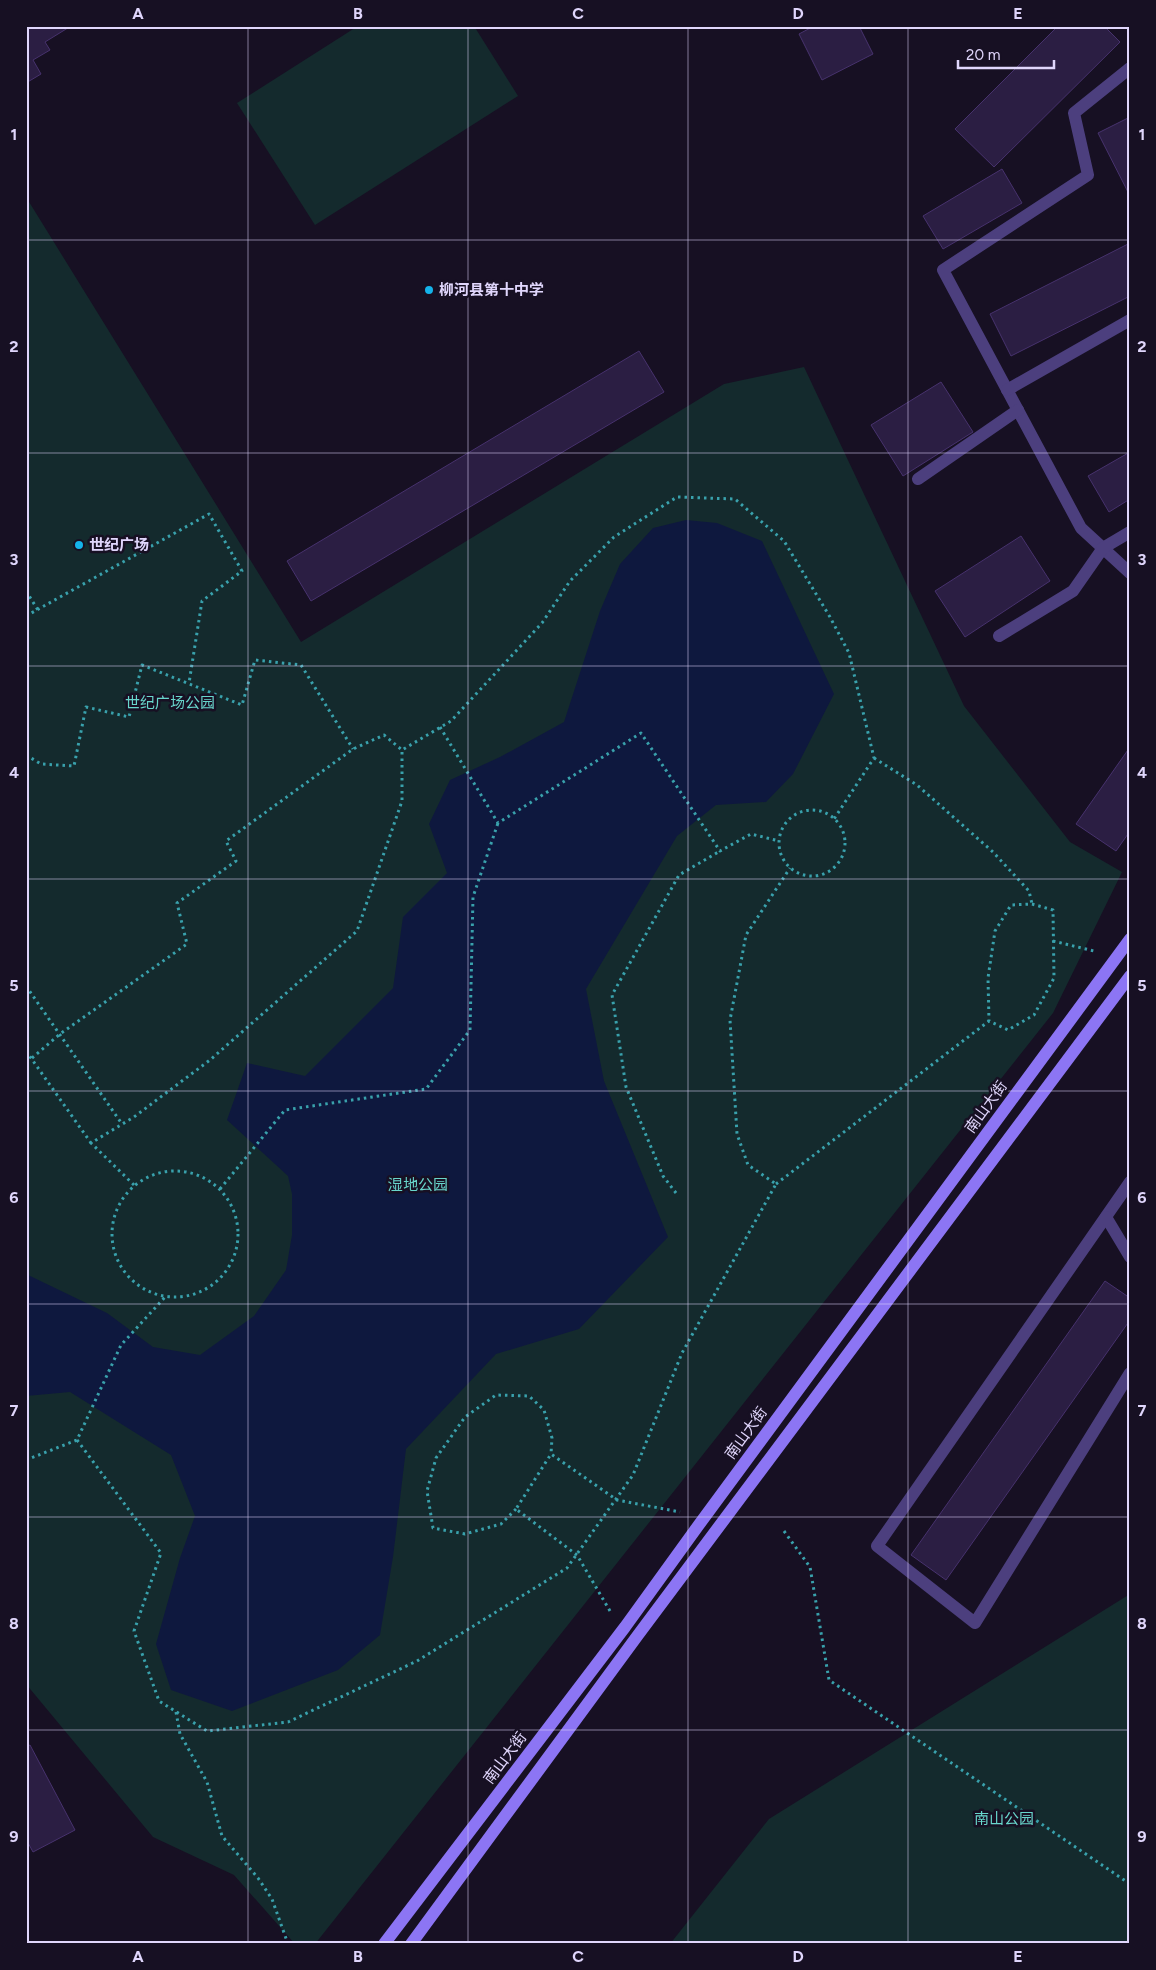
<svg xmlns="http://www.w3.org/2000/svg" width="1156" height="1970" font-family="Figtree,'Noto Sans SC',sans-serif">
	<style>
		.green { fill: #142a2d }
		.water { fill: #0e183e }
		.building { fill: #2b1e43; stroke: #47326d }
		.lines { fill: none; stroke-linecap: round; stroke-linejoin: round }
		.path { stroke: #39a1ac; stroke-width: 3; stroke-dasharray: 2.5 4; stroke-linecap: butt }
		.street { stroke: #4c3f7e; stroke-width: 12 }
		.secondary { stroke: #8c75f4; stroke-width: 12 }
		.grid { fill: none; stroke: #e0d6fc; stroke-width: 1; stroke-opacity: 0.55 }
		.poi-dot { fill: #14b3ea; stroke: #171023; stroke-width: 2 }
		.labels { text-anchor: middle; stroke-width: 5; stroke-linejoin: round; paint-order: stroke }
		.poi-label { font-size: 15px; font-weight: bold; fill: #e0d6fc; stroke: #171023; text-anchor: start }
		.park-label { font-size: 15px; fill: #68d6cc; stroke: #171023 }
		.street-label { font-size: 15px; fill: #e0d6fc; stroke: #171023 }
		.neatline { fill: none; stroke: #e0d6fc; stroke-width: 2 }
		.grid-label { font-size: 16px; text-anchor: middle; font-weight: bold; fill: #e0d6fc }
	</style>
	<rect width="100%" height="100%" fill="#171023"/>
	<g class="green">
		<polygon points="358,26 474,26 518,96 315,225 237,103"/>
		<polygon points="26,197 301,642 724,384 804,367 964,706 1070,842 1122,872 1053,1013 315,1944 295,1944 234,1875 153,1837 26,1684"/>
		<polygon points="1130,1594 1130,1944 670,1944 769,1819"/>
	</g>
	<polygon class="water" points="686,520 717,523 762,541 834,694 793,774 766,802 716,805 677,836 586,989 604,1081 668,1237 579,1329 496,1354 406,1449 393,1557 380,1635 338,1670 232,1711 171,1690 156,1644 180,1558 195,1516 171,1455 70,1392 26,1396 26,1272 28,1275 107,1313 153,1347 200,1355 254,1316 286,1270 292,1235 292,1194 288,1176 227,1120 247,1063 305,1076 393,988 403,917 447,873 429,824 450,780 500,757 564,722 600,611 620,564 653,528"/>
	<g class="building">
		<polygon points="26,26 71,26 45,42 50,50 33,60 41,74 26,83"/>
		<polygon points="814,26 859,26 873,54 822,80 799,34"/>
		<polygon points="1058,26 1104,26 1120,42 994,167 955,129"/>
		<polygon points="1130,117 1130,196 1098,133"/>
		<polygon points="1002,169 1022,203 943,249 923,216"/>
		<polygon points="1130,243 1130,296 1011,356 990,314"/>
		<polygon points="639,351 664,392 311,601 287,561"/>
		<polygon points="941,382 973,432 903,476 871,425"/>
		<polygon points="1130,452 1130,499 1109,512 1088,476"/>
		<polygon points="1021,536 1050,581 965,637 935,591"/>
		<polygon points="1130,747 1130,831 1116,851 1076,824"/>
		<polygon points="1105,1281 1130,1298 1130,1320 946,1580 911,1555"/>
		<polygon points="30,1745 75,1830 33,1852 26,1839 26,1747"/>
	</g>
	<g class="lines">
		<g class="path">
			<polyline points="26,591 38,610"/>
			<polyline points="26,616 209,514 242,571 202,601 189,683"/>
			<polyline points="440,727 498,823 641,733 720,851 751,834 779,841"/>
			<polyline points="26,755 41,764 74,766 86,707 129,717 142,665 242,705 255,660 301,665 353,749"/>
			<polyline points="874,758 917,785 993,852 1029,891 1032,904"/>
			<circle cx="812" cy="843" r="33"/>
			<polygon points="1032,904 1053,910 1054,978 1034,1015 1008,1030 989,1021 988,978 995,931 1011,905"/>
			<polyline points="1053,941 1094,951"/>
			<polyline points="26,986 122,1124"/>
			<polyline points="26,1051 91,1143"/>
			<polyline points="32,1058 60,1034 187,944 177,903 236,861 226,841 353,749 384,735 402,750"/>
			<circle cx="175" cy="1234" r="63"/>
			<polyline points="776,1184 989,1021"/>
			<polyline points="134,1185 91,1143 134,1117 210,1060 357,931 402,801 402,750 451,721 542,623 570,581 614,537 677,497 735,499 784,541 830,617 849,653 874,758 834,819"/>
			<polyline points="220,1189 285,1110 426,1089 470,1030 473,897 498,823"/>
			<polyline points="676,1193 663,1176 626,1087 612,995 679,875 720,851"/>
			<polyline points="77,1440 161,1553 134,1631 159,1701 207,1731 288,1722 417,1661 567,1568 633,1475 682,1353 776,1184 748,1165 737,1134 730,1020 746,935 790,868"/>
			<polyline points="26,1460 77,1440 121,1345 166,1296"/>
			<polyline points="516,1509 501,1524 465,1534 433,1528 427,1491 436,1458 465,1417 496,1395 529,1396 544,1410 552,1438 551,1454"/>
			<polyline points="784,1531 810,1567 829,1680 1130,1884"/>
			<polyline points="610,1611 577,1555 516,1509 551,1454 617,1500 680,1512"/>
			<polyline points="176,1712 180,1734 207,1782 222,1836 258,1878 272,1899 288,1944"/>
		</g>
		<g class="street">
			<polyline points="1130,68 1074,113 1088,175 943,270 1081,528 1130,573"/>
			<polyline points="1007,390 1130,320"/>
			<polyline points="918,479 1018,410"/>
			<polyline points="999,636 1073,591 1103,548 1130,532"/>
			<polyline points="1130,1182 877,1546 975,1623 1130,1373"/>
			<polyline points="1106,1217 1130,1257"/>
		</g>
		<g class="secondary">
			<polyline points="384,1944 625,1627 698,1526 1130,939"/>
			<polyline points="411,1944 638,1635 1130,976"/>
		</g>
	</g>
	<path class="grid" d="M 248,26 L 248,1944M 468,26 L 468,1944M 688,26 L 688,1944M 908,26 L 908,1944M 26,240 L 1130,240M 26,453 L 1130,453M 26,666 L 1130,666M 26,879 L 1130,879M 26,1091 L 1130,1091M 26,1304 L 1130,1304M 26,1517 L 1130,1517M 26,1730 L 1130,1730"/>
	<g class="poi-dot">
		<circle cx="429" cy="290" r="5"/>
		<circle cx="79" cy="545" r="5"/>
	</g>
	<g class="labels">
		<g class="poi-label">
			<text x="439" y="295">柳河县第十中学</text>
			<text x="89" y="550">世纪广场</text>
		</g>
		<g class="park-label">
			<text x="170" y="708">世纪广场公园</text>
			<text x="418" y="1190">湿地公园</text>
			<text x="1004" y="1824">南山公园</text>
		</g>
		<g class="street-label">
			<text transform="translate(986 1107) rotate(-54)" y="5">南山大街</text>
			<text transform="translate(746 1433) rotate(-54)" y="5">南山大街</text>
			<text transform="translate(505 1758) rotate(-53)" y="5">南山大街</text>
		</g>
	</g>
	<rect width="1156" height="1970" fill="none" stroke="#171023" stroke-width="55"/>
	<path d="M958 60v8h96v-8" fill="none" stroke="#e0d6fc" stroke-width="2.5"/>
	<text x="966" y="60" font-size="15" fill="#e0d6fc" stroke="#171023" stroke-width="4" paint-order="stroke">20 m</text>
	<rect x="28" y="28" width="1100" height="1914" class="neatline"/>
	<g class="grid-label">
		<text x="138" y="19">A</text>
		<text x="358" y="19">B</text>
		<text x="578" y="19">C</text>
		<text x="798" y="19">D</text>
		<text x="1018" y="19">E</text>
		<text x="14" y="140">1</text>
		<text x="1142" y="140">1</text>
		<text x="14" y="352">2</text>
		<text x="1142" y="352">2</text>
		<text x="14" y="565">3</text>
		<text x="1142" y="565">3</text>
		<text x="14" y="778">4</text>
		<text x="1142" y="778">4</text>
		<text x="14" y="991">5</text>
		<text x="1142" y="991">5</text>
		<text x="14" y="1203">6</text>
		<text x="1142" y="1203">6</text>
		<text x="14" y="1416">7</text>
		<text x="1142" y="1416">7</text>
		<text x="14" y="1629">8</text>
		<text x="1142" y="1629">8</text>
		<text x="14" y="1842">9</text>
		<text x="1142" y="1842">9</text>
		<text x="138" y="1962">A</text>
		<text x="358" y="1962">B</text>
		<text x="578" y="1962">C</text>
		<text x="798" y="1962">D</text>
		<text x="1018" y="1962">E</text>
	</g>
</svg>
